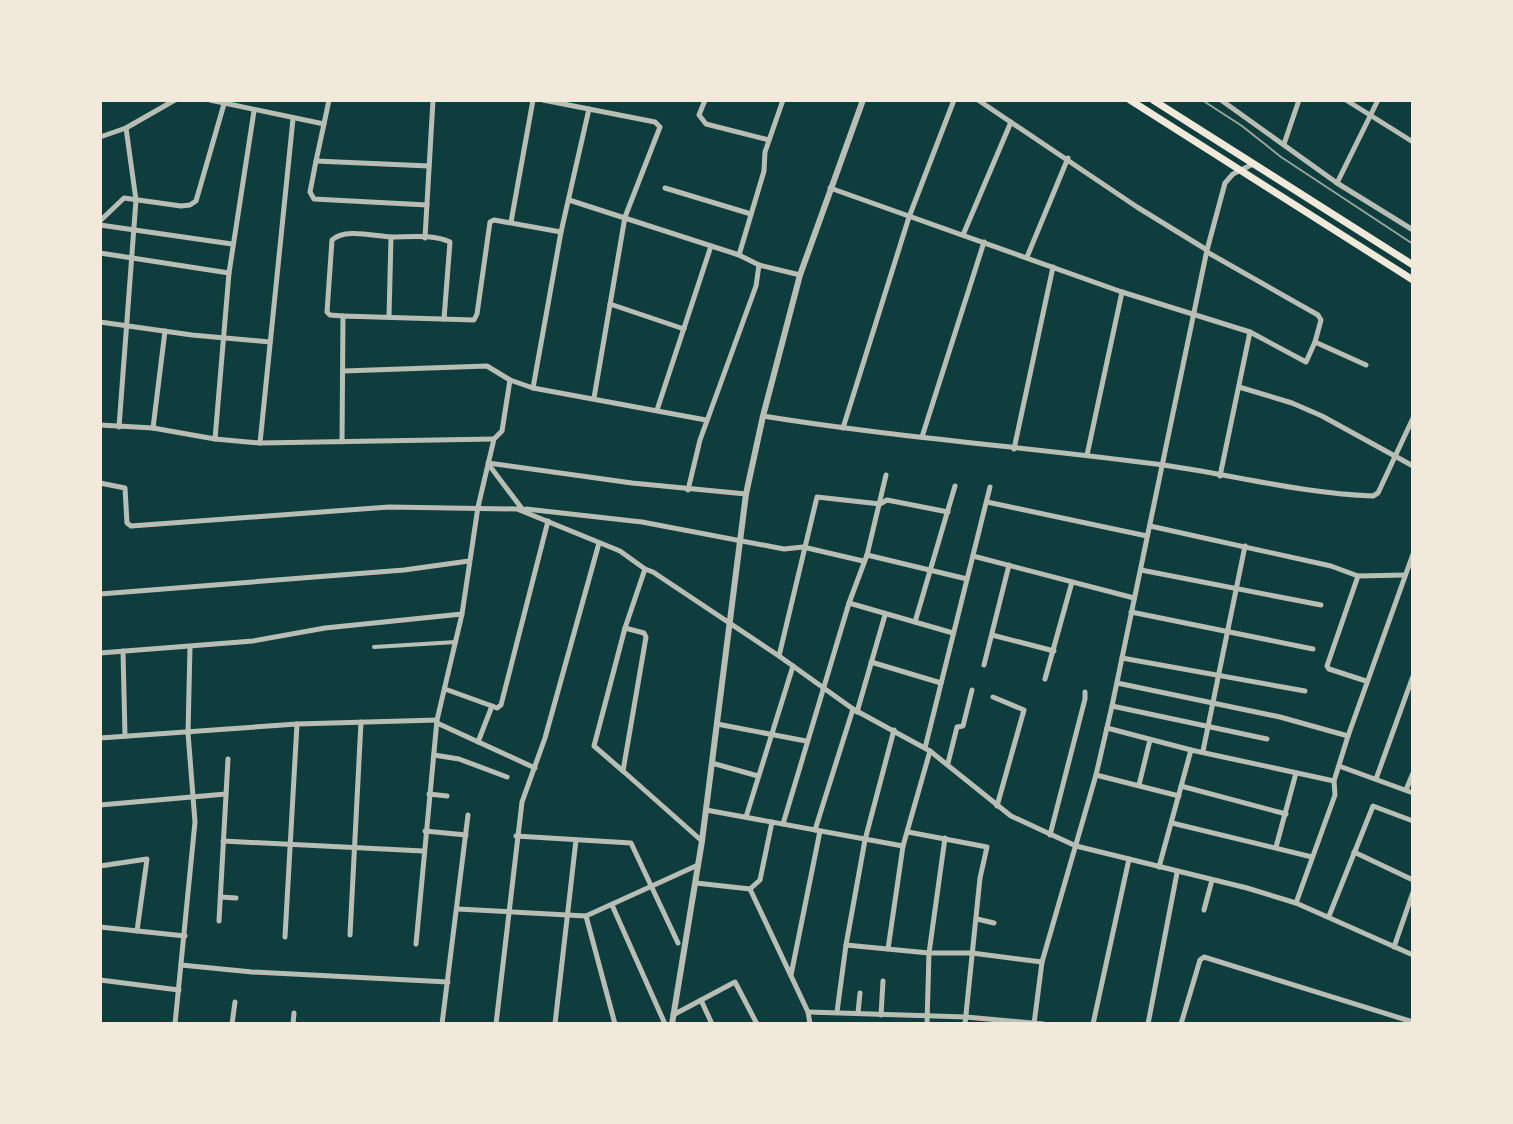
<svg xmlns="http://www.w3.org/2000/svg" width="1513" height="1124" font-family="Figtree,sans-serif">
	<style>
		.lines { fill: none; stroke-linecap: round; stroke-linejoin: round }
		.pedestrian { stroke: #b8beb3; stroke-width: 4 }
		.minor { stroke: #b8beb3; stroke-width: 5 }
		.tertiary { stroke: #b8beb3; stroke-width: 6 }
		.secondary { stroke: #f1e9da; stroke-width: 7 }
		.tram { stroke: #97a49c; stroke-width: 2 }
	</style>
	<rect width="100%" height="100%" fill="#0f3d3e"/>
	<g class="lines">
		<polyline class="pedestrian" points="374,647 456,642"/>
		<g class="minor">
			<polyline points="210,100 324,124 329,100"/>
			<polyline points="543,100 655,122 660,127 625,217 594,398"/>
			<polyline points="705,100 699,115 706,124 769,140"/>
			<polyline points="978,100 1137,207 1207,250"/>
			<polyline points="1221,100 1337,183 1413,230"/>
			<polyline points="1346,100 1413,142"/>
			<polyline points="324,124 316,161 429,166"/>
			<polyline points="100,137 126,128 175,100"/>
			<polyline points="1284,144 1299,100"/>
			<polyline points="316,161 310,192 314,199 427,205"/>
			<polyline points="1337,183 1378,100"/>
			<polyline points="665,188 751,214"/>
			<polyline points="830,188 1122,292 1250,332 1306,362 1315,342 1366,365"/>
			<polyline points="569,200 739,255 759,265 800,275"/>
			<polyline points="100,221 124,198 181,206 190,205 196,201 224,104"/>
			<polyline points="511,222 533,100"/>
			<polyline points="100,225 232,244"/>
			<polyline points="963,235 1011,122"/>
			<polyline points="425,238 433,100"/>
			<polyline points="1207,252 1318,315 1321,320 1315,342"/>
			<polyline points="100,253 229,273"/>
			<polyline points="739,255 764,171 765,152 783,100"/>
			<polyline points="1027,257 1068,158"/>
			<polyline points="610,304 684,329"/>
			<path d="M 343,316 L 330,315 L 327,312 L 332,240 C 344,228 374,236 391,237"/>
			<path d="M 389,317 L 391,237 C 409,237 434,234 450,242 L 444,319"/>
			<polyline points="100,322 192,335 270,342"/>
			<polyline points="343,371 487,366 510,380 502,431 494,439 478,507 462,614 437,720 416,944"/>
			<polyline points="510,380 533,388 706,420"/>
			<polyline points="1239,387 1292,403 1322,416 1413,466"/>
			<polyline points="533,388 561,232 589,109"/>
			<polyline points="657,410 711,246"/>
			<path d="M 763,416 C 893,437 1025,447 1156,464 C 1231,474 1297,493 1373,496 L 1378,493 L 1413,418"/>
			<polyline points="100,425 153,428 215,439 260,443 494,439"/>
			<polyline points="119,427 136,200 126,128"/>
			<polyline points="153,428 165,331"/>
			<polyline points="843,428 909,217 954,100"/>
			<polyline points="922,437 984,242"/>
			<polyline points="215,439 229,273 254,111"/>
			<polyline points="342,442 343,316 474,320 477,314 490,222 494,220 561,232"/>
			<polyline points="260,443 293,119"/>
			<polyline points="1014,449 1053,267"/>
			<polyline points="1087,455 1122,292"/>
			<polyline points="488,463 632,483 746,494"/>
			<polyline points="489,465 523,510"/>
			<polyline points="1220,476 1250,332"/>
			<polyline points="100,483 125,488 127,523 131,526 389,507 517,509 620,551 645,569 653,572 779,656 853,709 930,751 1011,816 1076,846 1247,888 1296,903 1413,955"/>
			<polyline points="688,490 700,440 756,286 759,265"/>
			<polyline points="987,502 1147,536"/>
			<polyline points="526,509 642,522 784,549 803,547 863,561"/>
			<polyline points="1150,526 1331,566 1358,576 1405,575"/>
			<polyline points="867,555 967,579"/>
			<polyline points="973,556 1134,598"/>
			<polyline points="645,569 625,628 644,633 646,637 623,771 702,841"/>
			<polyline points="1141,570 1321,605"/>
			<polyline points="1358,576 1327,666 1329,669 1366,681"/>
			<polyline points="100,594 404,570 469,561"/>
			<polyline points="849,603 953,633"/>
			<polyline points="1131,612 1313,649"/>
			<polyline points="915,622 955,486"/>
			<polyline points="992,635 1054,651"/>
			<polyline points="123,651 125,736"/>
			<polyline points="100,653 253,641 325,628 462,614"/>
			<polyline points="779,656 817,497 880,504 887,500 948,512"/>
			<polyline points="1122,658 1305,691"/>
			<polyline points="871,662 941,683"/>
			<polyline points="984,665 1009,565"/>
			<polyline points="1045,679 1072,582"/>
			<polyline points="1117,683 1280,717 1348,736"/>
			<polyline points="445,689 492,706"/>
			<polyline points="993,697 1024,710 997,806"/>
			<polyline points="1112,706 1267,739"/>
			<polyline points="857,712 885,615"/>
			<polyline points="437,723 535,768"/>
			<polyline points="717,724 806,741"/>
			<polyline points="1107,728 1191,750 1334,781"/>
			<polyline points="100,738 297,724 437,720"/>
			<polyline points="478,742 492,706 497,708 501,705 548,521"/>
			<polyline points="925,748 990,487"/>
			<polyline points="1203,751 1245,546"/>
			<polyline points="434,755 459,759 507,777"/>
			<polyline points="712,763 758,776"/>
			<polyline points="948,763 957,727 963,726 972,690"/>
			<polyline points="1339,766 1413,793"/>
			<polyline points="623,771 594,746 625,628"/>
			<polyline points="1096,775 1179,796"/>
			<polyline points="1376,779 1413,676"/>
			<polyline points="1139,785 1150,740"/>
			<polyline points="1181,786 1286,814"/>
			<polyline points="1406,790 1413,773"/>
			<polyline points="429,794 447,796"/>
			<polyline points="100,805 226,794"/>
			<polyline points="706,810 903,846"/>
			<polyline points="746,817 793,666"/>
			<polyline points="772,822 760,880 750,889 808,1012 810,1024"/>
			<polyline points="1172,823 1312,857"/>
			<polyline points="783,824 849,603 867,555 886,475"/>
			<polyline points="815,830 853,709"/>
			<polyline points="425,831 466,835"/>
			<polyline points="908,832 987,847 980,878 965,1024"/>
			<polyline points="1050,835 1085,699 1085,692"/>
			<polyline points="516,836 631,843 678,943"/>
			<polyline points="223,841 423,851"/>
			<polyline points="1276,847 1296,773"/>
			<polyline points="1354,852 1413,880"/>
			<polyline points="100,866 147,859 137,931"/>
			<polyline points="1159,867 1191,750"/>
			<polyline points="696,883 750,889"/>
			<polyline points="221,897 236,898"/>
			<polyline points="1296,903 1335,795 1334,781 1348,736 1413,554"/>
			<polyline points="612,905 665,1024"/>
			<polyline points="458,909 586,916 698,865"/>
			<polyline points="1204,910 1212,880"/>
			<polyline points="586,916 615,1024"/>
			<polyline points="1329,916 1373,806 1413,821"/>
			<polyline points="977,919 994,923"/>
			<polyline points="219,921 228,759"/>
			<polyline points="100,927 185,936"/>
			<polyline points="350,935 361,722"/>
			<polyline points="285,937 297,724"/>
			<polyline points="846,945 929,953 972,953 1042,962"/>
			<polyline points="1394,947 1413,892"/>
			<polyline points="888,949 903,846 930,751"/>
			<polyline points="181,965 252,972 448,982"/>
			<polyline points="791,975 820,831"/>
			<polyline points="100,980 179,990"/>
			<polyline points="701,1000 712,1024"/>
			<polyline points="808,1012 966,1017 1043,1024"/>
			<polyline points="837,1012 846,945 865,840 894,730"/>
			<polyline points="858,1013 860,993"/>
			<polyline points="673,1015 735,982 757,1024"/>
			<polyline points="881,1015 883,981"/>
			<polyline points="175,1024 195,822 188,733 190,647"/>
			<polyline points="232,1024 235,1002"/>
			<polyline points="293,1024 294,1013"/>
			<polyline points="442,1024 468,815"/>
			<polyline points="496,1024 522,802 545,738 599,543"/>
			<polyline points="555,1024 576,840"/>
			<polyline points="927,1024 929,953 945,838"/>
			<polyline points="1034,1024 1042,962 1096,775 1112,706 1207,250 1225,183 1233,174 1253,164"/>
			<polyline points="1093,1024 1129,859"/>
			<polyline points="1148,1024 1177,873"/>
			<polyline points="1181,1024 1200,960 1204,957 1413,1022"/>
		</g>
		<polyline class="tertiary" points="672,1024 702,841 746,494 763,416 800,275 863,100"/>
		<g class="secondary">
			<polyline points="1130,100 1413,280"/>
			<polyline points="1153,100 1413,265"/>
		</g>
		<polyline class="tram" points="1202,100 1242,126 1281,157 1413,244"/>
	</g>
	<rect width="1513" height="1124" fill="none" stroke="#f1e9da" stroke-width="204"/>
</svg>
